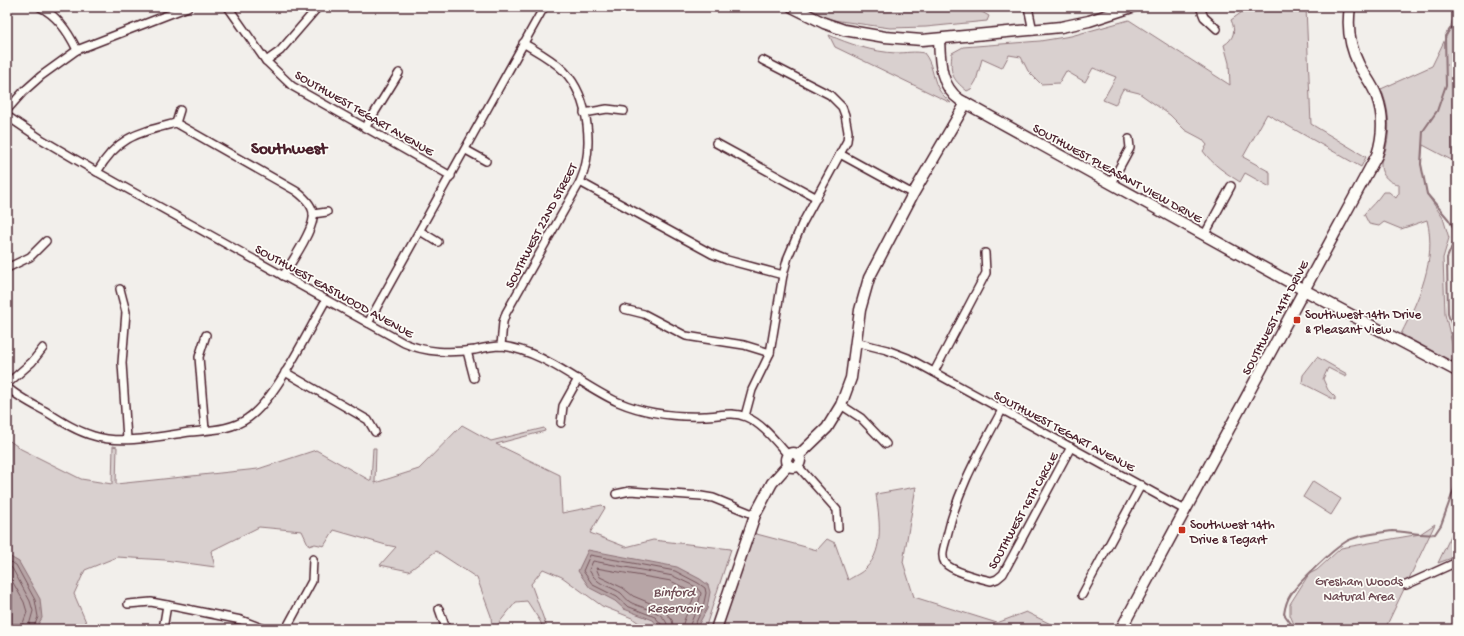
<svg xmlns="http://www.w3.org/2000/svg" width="1464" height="636" font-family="'Gochi Hand',sans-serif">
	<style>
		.green { fill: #d9d0cf; stroke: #92787d }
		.water { fill: #b7a5a6; stroke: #8b6f75 }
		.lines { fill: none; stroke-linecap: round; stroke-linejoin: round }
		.shore { stroke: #76555c; stroke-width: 1 }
		.stream { stroke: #8b6f75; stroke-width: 2 }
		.street-casing { stroke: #4a1f2b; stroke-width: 10 }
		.secondary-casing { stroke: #4a1f2b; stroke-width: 13 }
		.street { stroke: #fdfcf7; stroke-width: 7 }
		.secondary { stroke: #fdfcf7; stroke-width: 10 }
		.poi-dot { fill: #c8321e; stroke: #fdfcf7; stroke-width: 1.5 }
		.labels { text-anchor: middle; stroke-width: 3.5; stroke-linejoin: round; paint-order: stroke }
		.street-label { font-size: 13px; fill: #4a1f2b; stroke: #fdfcf7 }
		.poi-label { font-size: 13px; fill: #4a1f2b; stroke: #fdfcf7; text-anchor: start }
		.park-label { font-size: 13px; fill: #6e4b54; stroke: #fdfcf7 }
		.water-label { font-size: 14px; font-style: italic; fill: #704e56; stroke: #fdfcf7 }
		.district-label { font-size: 17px; font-weight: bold; fill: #4a1f2b; stroke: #fdfcf7 }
	</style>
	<rect width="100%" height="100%" fill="#f2efeb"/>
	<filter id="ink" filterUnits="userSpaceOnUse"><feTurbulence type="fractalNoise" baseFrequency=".025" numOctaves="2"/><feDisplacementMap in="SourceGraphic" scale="8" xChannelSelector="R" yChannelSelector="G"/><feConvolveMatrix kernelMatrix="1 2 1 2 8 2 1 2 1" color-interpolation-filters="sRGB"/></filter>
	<g filter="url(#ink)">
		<g class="green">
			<polygon points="802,7 973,7 989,16 987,21 926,27 890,28 826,19"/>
			<path d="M 1249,7 L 1306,7 L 1311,124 L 1366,157 L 1361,167 L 1267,114 L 1243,157 L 1270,172 L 1270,187 L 1245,173 L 1240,182 C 1226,173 1213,165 1203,151 L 1207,145 L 1202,139 L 1185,130 L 1170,115 L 1139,93 L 1123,89 L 1115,105 L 1103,100 L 1116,77 L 1093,68 L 1085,82 L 1066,71 L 1059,83 L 1041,84 L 1028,71 L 1021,57 L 1009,55 L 1002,68 L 982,59 L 976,81 L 971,89 L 967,91 C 951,78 950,73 952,53 L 963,47 L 1040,41 L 1071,36 L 1129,20 L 1230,85 L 1229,63 L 1224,45 C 1234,39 1236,30 1231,20 Z"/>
			<path d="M 1456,7 L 1457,7 L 1457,163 L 1423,145 L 1421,164 L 1427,194 L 1443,218 L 1449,238 L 1443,258 L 1445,314 L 1457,364 L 1401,334 C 1419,299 1437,260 1427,220 L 1401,229 L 1384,222 L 1379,226 L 1369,224 L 1364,214 C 1371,206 1377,201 1383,192 L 1389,192 L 1396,198 L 1399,193 L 1399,184 C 1390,184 1381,175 1381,166 C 1380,161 1385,153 1386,148 C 1391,128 1389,108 1381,89 L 1432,66 L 1450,29 Z"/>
			<path d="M 829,35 C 849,44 873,52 896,53 C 905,53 915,51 924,53 C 933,64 932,76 938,88 C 941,94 947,99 951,103 L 835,47 Z"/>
			<polygon points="1317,357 1347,374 1346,377 1328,368 1323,379 1328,390 1335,397 1335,400 1302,383 1303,375"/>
			<polygon points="462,425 491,441 544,428 545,431 496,444 560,475 562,513 602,505 605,508 590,533 626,547 653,540 731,549 705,629 647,629 632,618 602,606 562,577 543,569 531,584 547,628 543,628 540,621 527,601 516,602 494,629 492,629 491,616 477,578 436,551 409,571 380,565 396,547 386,545 334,530 324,546 315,544 309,546 302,531 259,527 211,551 215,567 165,560 117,557 85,570 74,594 89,629 7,629 7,439 21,449 81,479 112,484 113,446 117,447 116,484 258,469 316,450 371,481 373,448 376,448 375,483 419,469"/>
			<polygon points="1313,481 1341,499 1331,515 1303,497"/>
			<path d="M 916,487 L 903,562 L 914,597 L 997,623 L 1026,612 L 1061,629 L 722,629 L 749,532 L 817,550 L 827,539 L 835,543 L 848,580 C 854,576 862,573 866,568 C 885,549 879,518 876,494 Z"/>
			<polygon points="1457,523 1457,556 1438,563"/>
			<polygon points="1435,524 1385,629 1296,629 1290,615 1290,604 1309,574 1317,570 1341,548 1420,534"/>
		</g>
		<g class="water">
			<polygon points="588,550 677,567 700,579 708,585 710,592 707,609 696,629 660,629 653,620 624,609 615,601 590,588 578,571"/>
			<polygon points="7,555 19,562 40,599 42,618 35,629 7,629"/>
		</g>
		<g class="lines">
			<g class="shore">
				<polyline points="7,560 16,565 35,600 38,617 33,629"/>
				<polyline points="7,565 12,568 30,601 33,611 28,629"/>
				<polyline points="7,572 24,602 27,612 21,629"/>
				<polyline points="663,629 662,625 655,617 627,606 617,597 593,585 583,571 590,555 675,571 698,583 705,588 706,593 703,607 693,629"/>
				<path d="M 668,629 C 667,610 642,609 630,602 C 627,600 624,596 621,593 C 607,584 599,587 589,570 L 593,561 L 673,576 L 696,587 L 701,593 L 698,606 L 688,629"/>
				<path d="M 674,629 L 672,620 L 662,608 L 633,596 L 623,588 L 600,577 L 596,568 L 671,581 L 692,592 L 694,595 C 692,607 683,617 682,629"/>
			</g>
			<g class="stream">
				<polyline points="1457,24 1450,29 1445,36 1446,85 1437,111 1423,131 1421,164 1427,194 1449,220 1453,227 1454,242 1447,258 1448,314 1457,341"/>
				<path d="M 1306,629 L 1292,625 L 1284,614 C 1285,607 1287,600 1291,594 C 1301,580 1332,550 1347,541 C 1356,536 1382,532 1392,531 C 1406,531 1421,536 1435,534 L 1441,525 L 1457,481"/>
			</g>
			<g class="street-casing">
				<g id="street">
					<path d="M 40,7 C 58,16 69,33 77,50"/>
					<polyline points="228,7 266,61 292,86 451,176"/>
					<polyline points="1028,7 1033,31"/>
					<polyline points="1200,7 1204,17 1217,29"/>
					<polyline points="266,61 280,51 318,7"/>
					<polyline points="7,110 23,92 41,76 77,50 188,7"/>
					<polyline points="584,113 607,109 624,111"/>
					<path d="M 7,116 L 41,139 L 97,172 L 404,343 C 427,353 450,353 475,350 C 483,348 493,346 502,346 C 545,351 580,385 618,402 C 644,413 676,417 704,416 C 719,416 732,411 746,417 C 763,424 776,442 788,455"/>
					<polyline points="176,123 180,110"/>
					<polyline points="365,128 399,73"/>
					<polyline points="716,143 817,198"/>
					<polyline points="466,150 486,161"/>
					<polyline points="840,154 913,194"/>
					<path d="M 97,172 C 118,136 138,133 176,123 L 296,191 C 304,197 315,207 313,218 C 312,232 291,263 283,276"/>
					<polyline points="580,182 712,254 727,260 783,275"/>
					<polyline points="1111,183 1130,148 1129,139"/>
					<polyline points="313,214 327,212"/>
					<polyline points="420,231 438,242"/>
					<polyline points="1205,234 1231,186"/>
					<polyline points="7,268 30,257 46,241"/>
					<polyline points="120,289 126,312 122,363 127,439"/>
					<polyline points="624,309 644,314 686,336 744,345 770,353"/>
					<polyline points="368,323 544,7"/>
					<polyline points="855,342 887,350 908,358 1185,510"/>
					<path d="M 501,346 L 503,322 L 506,313 L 580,182 C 594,150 590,98 564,71 C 552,59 538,52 523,43"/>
					<polyline points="467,351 474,378"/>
					<polyline points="285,372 368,420 375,432"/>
					<polyline points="934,372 986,273 985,253"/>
					<polyline points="7,384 32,362 43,348"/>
					<path d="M 7,387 C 18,397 32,404 45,411 C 61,421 76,431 94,436 C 121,445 162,436 190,432 C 209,430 232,430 248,418 C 276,399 308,331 326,300"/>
					<polyline points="841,405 861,418 886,444"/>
					<path d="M 1002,410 C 979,453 958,488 947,536 C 945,545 940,555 945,563 C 951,571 981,579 991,581 L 997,579 L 1003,574 L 1071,447"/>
					<polyline points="745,416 752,390 770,353 783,275 788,257 802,224 847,141 848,132 845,115 842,107 830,95 762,60"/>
					<polyline points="561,423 563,406 578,379"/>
					<polyline points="205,430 199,357 206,335"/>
					<polyline points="797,465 837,510 838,528"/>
					<polyline points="616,494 630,491 701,496 713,498 755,515"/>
					<polyline points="1406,585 1457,562"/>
					<polyline points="1082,595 1141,485"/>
					<polyline points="128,604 151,602 167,605 241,620 264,629"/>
					<polyline points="439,609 446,629"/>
					<polyline points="163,629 167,605"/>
					<polyline points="286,629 312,581 313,559"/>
				</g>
			</g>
			<g class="secondary-casing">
				<g id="secondary">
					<polyline points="792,7 824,23 844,30 885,37 922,40 1061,27 1089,21 1132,7"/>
					<path d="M 939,39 C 940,62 940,86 960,100 L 1304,290 L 1457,371"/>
					<circle cx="793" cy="460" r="7"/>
					<polyline points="798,456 827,428 841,405 851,378 860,310 869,278 913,194 966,103"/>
					<polyline points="716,629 755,515 772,483 788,465"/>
					<path d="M 1121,629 L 1377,155 C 1383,136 1384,116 1377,97 C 1373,85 1365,76 1359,65 C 1350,47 1347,26 1350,7"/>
				</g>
			</g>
			<use href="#street" class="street"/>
			<use href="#secondary" class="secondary"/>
		</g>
	</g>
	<g class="poi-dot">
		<rect x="1293" y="316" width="8" height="8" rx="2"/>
		<rect x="1178" y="526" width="8" height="8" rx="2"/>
	</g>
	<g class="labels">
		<g class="street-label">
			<text transform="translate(365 112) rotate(30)" y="5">SOUTHWEST TEGART AVENUE</text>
			<text transform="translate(1118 172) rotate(29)" y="5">SOUTHWEST PLEASANT VIEW DRIVE</text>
			<text transform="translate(540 225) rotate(-62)" y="5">SOUTHWEST 22ND STREET</text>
			<text transform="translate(335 290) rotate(29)" y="5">SOUTHWEST EASTWOOD AVENUE</text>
			<text transform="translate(1274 317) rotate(-62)" y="5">SOUTHWEST 14TH DRIVE</text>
			<text transform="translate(1065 430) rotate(28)" y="5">SOUTHWEST TEGART AVENUE</text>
			<text transform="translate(1022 510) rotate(-61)" y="5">SOUTHWEST 16TH CIRCLE</text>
		</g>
		<g class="poi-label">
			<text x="1305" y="318">Southwest 14th Drive<tspan x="1305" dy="15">&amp; Pleasant View</tspan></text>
			<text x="1190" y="528">Southwest 14th<tspan x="1190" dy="15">Drive &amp; Tegart</tspan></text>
		</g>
		<g class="park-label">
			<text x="1359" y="585">Gresham Woods<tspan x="1359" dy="15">Natural Area</tspan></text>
		</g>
		<g class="water-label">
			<text x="674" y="596">Binford<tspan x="674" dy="16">Reservoir</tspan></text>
		</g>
		<g class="district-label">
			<text x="289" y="153">Southwest</text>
		</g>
	</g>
	<rect width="1464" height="636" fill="none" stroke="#fdfcf7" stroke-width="24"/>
	<rect x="12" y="12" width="1440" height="612" fill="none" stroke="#4a1f2b" stroke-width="1.5" filter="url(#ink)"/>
</svg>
